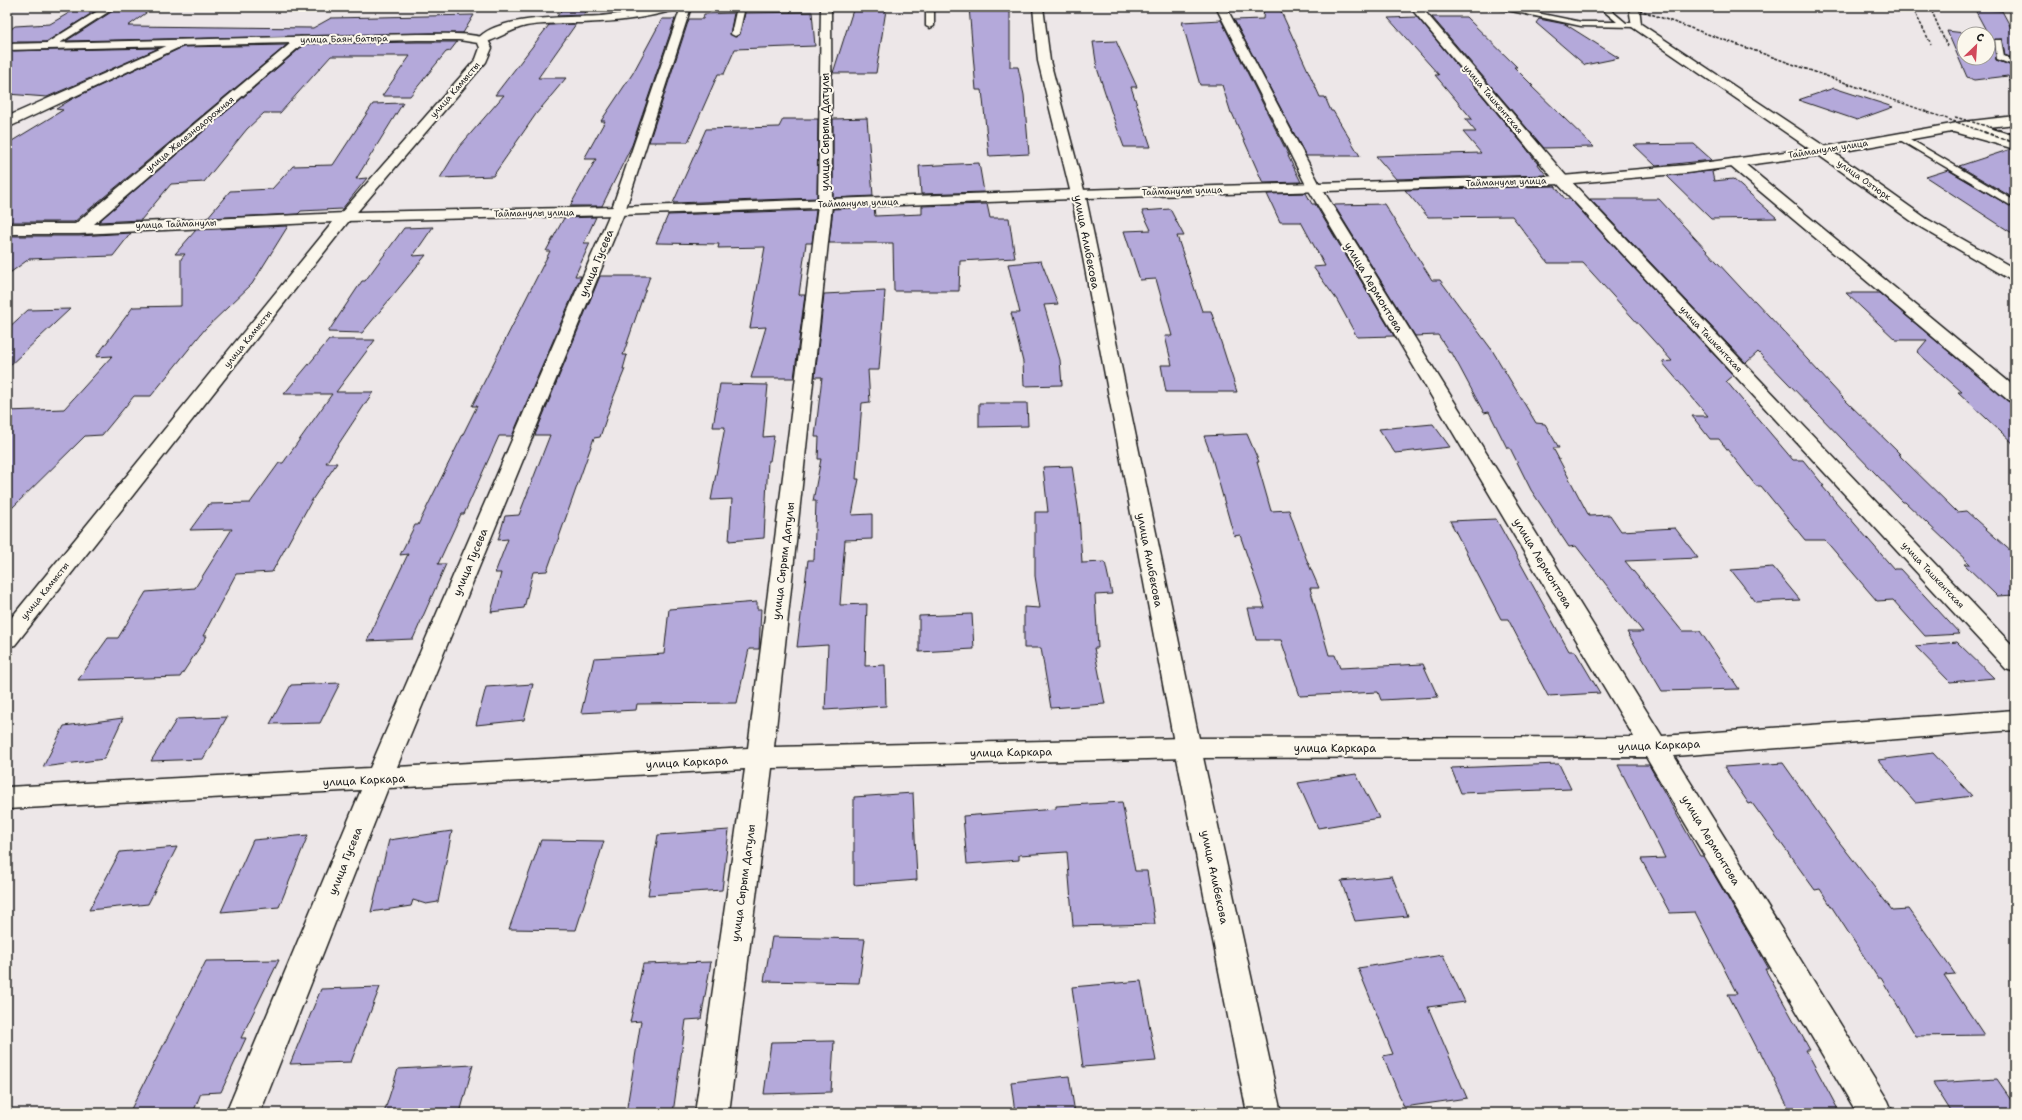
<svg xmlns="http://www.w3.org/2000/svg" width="2022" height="1120" font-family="'Shantell Sans',sans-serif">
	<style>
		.building { fill: #b4a9da; stroke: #1c1c1c }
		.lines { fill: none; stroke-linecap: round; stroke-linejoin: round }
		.service-casing { stroke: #1c1c1c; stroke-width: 3 }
		.minor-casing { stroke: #1c1c1c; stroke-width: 3 }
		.tertiary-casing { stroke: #1c1c1c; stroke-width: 3 }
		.service { fill: #fbf7ec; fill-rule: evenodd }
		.minor { fill: #fbf7ec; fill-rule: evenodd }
		.tertiary { fill: #fbf7ec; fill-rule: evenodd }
		.rail-far1 { stroke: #1c1c1c; stroke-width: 1.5; stroke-dasharray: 3 1.5; stroke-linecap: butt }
		.rail { stroke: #1c1c1c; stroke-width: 2; stroke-dasharray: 4 2; stroke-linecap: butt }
		.labels { text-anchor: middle; stroke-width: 4; stroke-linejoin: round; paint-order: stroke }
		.far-street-label { font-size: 9px; fill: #1c1c1c; stroke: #fbf7ec }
		.street-label { font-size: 11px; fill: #1c1c1c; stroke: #fbf7ec }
	</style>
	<rect width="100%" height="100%" fill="#ede7e8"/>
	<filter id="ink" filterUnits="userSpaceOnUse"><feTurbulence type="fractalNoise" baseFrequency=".025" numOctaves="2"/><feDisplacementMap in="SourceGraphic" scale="8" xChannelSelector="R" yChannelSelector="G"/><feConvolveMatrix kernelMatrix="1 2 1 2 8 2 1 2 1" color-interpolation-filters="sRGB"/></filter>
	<g filter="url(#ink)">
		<g class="building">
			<polygon points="564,7 579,7 586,12 583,15 557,16"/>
			<polygon points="969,7 1010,7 1010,67 1018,67 1024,95 1029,154 989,156 982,90 976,90"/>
			<polygon points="1264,7 1279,7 1320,97 1325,97 1331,111 1333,111 1360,156 1306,156 1234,20 1263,19"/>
			<polygon points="153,8 128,26 313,28 331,18 474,15 463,33 66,41 116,9"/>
			<polygon points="1974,8 2002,11 2015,35 2015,59 2005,55 2002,39 1994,40 1996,60 2015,67 2015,90 2008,76 1974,80 1967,77 1947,31 1973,34 1964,34 1964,58 1988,58 1988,34"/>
			<polygon points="74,10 97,10 46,42 7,42 7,32 15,26 50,24"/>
			<polygon points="853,10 886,10 876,73 833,73"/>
			<polygon points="812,12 815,46 735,49 724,74 718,74 688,142 649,142 689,19 703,19 704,14 734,13 730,34 736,37 740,34 745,13"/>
			<polygon points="1417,17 1526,148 1546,175 1396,179 1376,156 1481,153 1463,132 1476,132 1465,119 1472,119 1435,75 1439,75 1388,18"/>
			<polygon points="1432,17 1466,17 1517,67 1514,67 1533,86 1531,86 1594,147 1544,148"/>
			<polygon points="662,19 675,19 632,145 602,206 570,206 596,159 584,159 605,121 601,121 633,73"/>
			<polygon points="1539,19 1565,24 1619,58 1585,65 1536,23"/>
			<polygon points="1221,20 1289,156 1288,156 1301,182 1263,183 1232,113 1231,113 1222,85 1200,85 1182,22"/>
			<polygon points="576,24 538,78 566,78 536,114 493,176 440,178 459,147 504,95 495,95 549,25"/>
			<polygon points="1116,41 1137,87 1131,87 1151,147 1124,147 1112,114 1097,68 1093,42"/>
			<polygon points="417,42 457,42 450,51 446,52 410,96 382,96 410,56 331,56 280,113 264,113 247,129 204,182 171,184 141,220 98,222 305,44"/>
			<polygon points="287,45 74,222 7,222 7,144 63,110 56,109 72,99 183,47"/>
			<polygon points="159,48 47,97 7,94 7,51"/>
			<polygon points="1834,88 1893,107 1857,120 1798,100"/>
			<polygon points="403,103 356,179 367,178 342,209 301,211 298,214 207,218 230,191 272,189 293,166 333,165 373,104"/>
			<polygon points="867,118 873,196 833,198 833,119"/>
			<polygon points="783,119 818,119 817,198 673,203 706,129 779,127"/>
			<polygon points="1694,144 1712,160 1656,166 1634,145"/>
			<polygon points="2011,149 2015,150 2015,199 1959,166"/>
			<polygon points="979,163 984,192 921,194 919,166"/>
			<polygon points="1718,170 1712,172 1714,181 1733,179 1777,218 1711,219 1667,176"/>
			<polygon points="1948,170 2015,209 2015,235 1926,177"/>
			<polygon points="1555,186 1565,199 1570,199 1733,375 1726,381 1793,460 1803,460 1824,486 1822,486 1894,569 1900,569 1960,634 1925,636 1893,600 1877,601 1825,540 1805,540 1761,486 1756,486 1719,439 1710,439 1692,416 1708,416 1662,362 1672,361 1583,263 1548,263 1512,216 1428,217 1405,190"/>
			<polygon points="1306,193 1312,204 1315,204 1394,336 1357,337 1337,300 1313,267 1325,266 1301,222 1280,222 1267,194"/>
			<polygon points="1590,199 1659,199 1752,300 1754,300 1798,347 1796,347 1842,397 1900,454 1898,454 1957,512 1966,511 2015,555 2015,595 1997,596 1964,564 1970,564 1905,502 1903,502 1758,352 1746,363"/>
			<polygon points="987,204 990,218 1009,218 1015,258 960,261 959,291 894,291 893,243 829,243 833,209 874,207 875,216 922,214 922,206"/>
			<polygon points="1384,204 1432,280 1440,280 1492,350 1536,423 1545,424 1559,448 1553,448 1589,516 1610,515 1621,531 1675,528 1698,558 1625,561 1682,631 1700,631 1739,689 1662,691 1627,632 1643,632 1576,546 1569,547 1531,490 1510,448 1507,448 1489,412 1484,413 1452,353 1450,353 1438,335 1415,336 1334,205"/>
			<polygon points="1170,209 1184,236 1177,236 1202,311 1211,311 1237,392 1166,392 1161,365 1172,365 1165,336 1172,336 1156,279 1140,280 1124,231 1151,230 1142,211"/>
			<polygon points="816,210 812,243 806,243 799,295 805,295 794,378 751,378 766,327 750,328 765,247 718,248 719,244 656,243 668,215"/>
			<polygon points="596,217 584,243 590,243 575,276 581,276 512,436 499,436 464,514 461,514 438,564 446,564 413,639 367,641 408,554 400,555 415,525 418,525 477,406 472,406 550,251 546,251 564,218"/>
			<polygon points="288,226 252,284 205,329 151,396 134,396 102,435 85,436 7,513 7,411 64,409 112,356 96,357 133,307 181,306 181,259 185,254 175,254 196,230"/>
			<polygon points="433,227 413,256 426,255 362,333 328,332 362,281 365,281 404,228"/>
			<polygon points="131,233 113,256 29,259 7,275 7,236 79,236"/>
			<polygon points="1041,261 1058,304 1044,305 1060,360 1062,385 1024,386 1023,362 1011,313 1020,313 1008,264"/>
			<polygon points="600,276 650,276 623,355 627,355 623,369 625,369 612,401 600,437 594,438 547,571 533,572 524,608 491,612 501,573 495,573 508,539 498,540 505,516 519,515 550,435 535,435"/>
			<polygon points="885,291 879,370 868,370 870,402 862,403 856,479 859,479 852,515 872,514 872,539 845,540 840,605 867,604 865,666 885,665 886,706 825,710 828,645 797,647 808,560 814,560 816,501 813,501 821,459 818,459 819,437 815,437 822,377 815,377 824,294"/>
			<polygon points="1846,293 1879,293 2015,407 2015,445 1958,392 1962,392 1917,352 1927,340 1896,340"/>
			<polygon points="70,309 7,368 7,329 28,310"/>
			<polygon points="329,340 375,340 336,392 373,392 326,463 337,463 312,500 272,572 236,574 203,636 207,636 180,677 78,680 108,638 118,638 146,592 195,588 232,529 190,530 209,504 250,503 279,463 283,463 332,394 284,394"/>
			<polygon points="720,384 768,385 763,437 774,436 770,461 768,461 764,538 729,541 732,499 711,500 725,427 713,427"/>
			<polygon points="979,403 1027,403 1028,426 979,427"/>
			<polygon points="1433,424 1450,447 1395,453 1379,429"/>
			<polygon points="1247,434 1259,462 1257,462 1271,511 1289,510 1306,558 1319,588 1310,588 1329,655 1335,655 1340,668 1423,664 1438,697 1381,700 1378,692 1300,696 1281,640 1256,640 1248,608 1265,608 1240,535 1234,536 1212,458 1204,436"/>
			<polygon points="1072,466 1079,514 1082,563 1105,562 1112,594 1095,595 1098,648 1094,648 1105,704 1051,708 1041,648 1024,648 1024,607 1040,608 1035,576 1035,512 1048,512 1043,467"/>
			<polygon points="1496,519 1569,651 1575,651 1600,693 1548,696 1508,619 1501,619 1450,521"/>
			<polygon points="1773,567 1800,600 1756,602 1731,570"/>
			<polygon points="757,602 757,609 761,609 759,649 749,649 737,703 637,704 636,710 581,713 594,658 664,654 669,609"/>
			<polygon points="972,614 974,649 919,652 919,616"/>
			<polygon points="1957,642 1994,678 1950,682 1915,646"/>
			<polygon points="340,683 320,723 270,724 291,685"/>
			<polygon points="533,684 524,720 476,725 486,687"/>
			<polygon points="227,717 203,759 151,761 177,719"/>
			<polygon points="123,718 104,759 43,767 64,726"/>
			<polygon points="1933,753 1972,796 1916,803 1878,760"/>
			<polygon points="1783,763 1833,834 1892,910 1909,909 1955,974 1944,975 1984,1035 1916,1036 1881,978 1878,978 1820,889 1815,890 1752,803 1749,804 1724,767"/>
			<polygon points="1559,764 1571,789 1461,793 1451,768"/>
			<polygon points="1618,765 1649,765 1700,856 1703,856 1757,948 1769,969 1765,969 1810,1050 1806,1050 1840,1113 1791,1113 1760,1051 1758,1052 1728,994 1737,994 1695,912 1670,913 1641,859 1665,858"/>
			<polygon points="1356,774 1379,818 1318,828 1298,783"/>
			<polygon points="913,793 917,880 854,885 854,797"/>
			<polygon points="1122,802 1135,871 1147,871 1155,924 1073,926 1067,852 1019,855 1019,860 967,864 963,816 1056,809 1056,806"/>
			<polygon points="729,830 722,890 648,895 658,835"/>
			<polygon points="452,831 438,902 426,904 413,900 411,906 371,912 389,840"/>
			<polygon points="308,835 279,907 221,912 253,840"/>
			<polygon points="541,840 604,841 576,930 509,929"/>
			<polygon points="177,847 148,904 89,910 120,852"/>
			<polygon points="1392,876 1408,916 1355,921 1341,881"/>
			<polygon points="772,937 865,939 859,983 764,981"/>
			<polygon points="1443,955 1465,1002 1428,1007 1467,1098 1404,1107 1383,1056 1393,1054 1358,968"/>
			<polygon points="279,960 241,1038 246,1038 221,1092 201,1093 193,1113 129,1113 206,961"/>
			<polygon points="711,962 701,1019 686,1020 673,1113 626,1113 641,1021 630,1022 643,964"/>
			<polygon points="1141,981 1156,1061 1083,1067 1072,987"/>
			<polygon points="380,987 351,1062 290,1064 321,989"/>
			<polygon points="834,1041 831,1092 764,1094 771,1042"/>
			<polygon points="473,1065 460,1113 384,1113 398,1069"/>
			<polygon points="1069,1076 1075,1113 1015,1113 1011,1082"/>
			<polygon points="1997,1079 2015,1105 2015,1113 1952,1113 1933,1083"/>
		</g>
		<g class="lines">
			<g class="service-casing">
				<g id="service">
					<polygon points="737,7 745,7 739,34 735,36 731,34"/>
					<polygon points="926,7 934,7 934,26 930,28 926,26"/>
					<polygon points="1293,7 1308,7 1309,8 1305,10"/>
					<polygon points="1493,7 1508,7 1581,22 1617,22 1599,7 1607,7 1626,23 1636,23 1640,25 1636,27 1581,26"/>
					<polygon points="1995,40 2001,40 2004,56 2015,61 2015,66 1997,59"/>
					<polygon points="1970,122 2015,136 2015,142 1967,127 1967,123"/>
					<polygon points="1903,135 2015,201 2015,208 1900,140 1898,138"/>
				</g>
			</g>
			<g class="minor-casing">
				<g id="minor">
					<polygon points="104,7 116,7 52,48 44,48 42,46"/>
					<path d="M 659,7 L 680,7 L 679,9 C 653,16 626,21 600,22 C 575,24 550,22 526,26 C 509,30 497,40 483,43 L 477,40 C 496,14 572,18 601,16 C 621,14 640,11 659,7 Z"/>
					<polygon points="681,7 691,7 625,211 397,767 748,748 818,205 821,7 831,7 832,205 774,747 1188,738 1634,737 1307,187 1216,7 1226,7 1321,187 1662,736 2015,710 2015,730 1674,756 1888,1101 1893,1113 1857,1113 1646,757 1188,758 772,768 729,1113 695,1113 745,769 388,788 260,1113 226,1113 361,790 7,809 7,787 370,768 611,211"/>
					<polygon points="1033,7 1043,7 1050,61 1085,194 1083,197 1073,197 1071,194 1038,61"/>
					<polygon points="1410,7 1421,7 1567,177 2015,648 2015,672 2006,669 1557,183"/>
					<polygon points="1629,7 1639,7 1641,24 1827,148 1927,219 2015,269 2015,281 2009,279 1917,225 1817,154 1632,27"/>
					<polygon points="301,37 305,38 307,40 305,42 94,224 345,213 350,214 352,217 15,645 7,647 7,623 333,222 79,234 7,234 7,224 75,224 297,38"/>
					<polygon points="180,40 184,41 186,43 184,45 7,128 7,118 13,114"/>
					<polygon points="1955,124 2015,141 2015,149 1950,131 1948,128"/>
					<polygon points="1735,159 1740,160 2015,387 2015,402 2008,400 1730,166 1728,163 1730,160"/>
				</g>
			</g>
			<g class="tertiary-casing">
				<path id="tertiary" d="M 417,34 C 440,34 464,32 487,38 L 492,48 L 486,62 L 357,212 L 618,207 L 1078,190 L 1562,176 L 1687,165 L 1822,147 L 1963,122 L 2015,116 L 2015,124 L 1963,130 L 1822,155 L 1687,173 L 1562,184 L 1086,198 L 1201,748 L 1281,1113 L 1247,1113 L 1175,748 L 1072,199 L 618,215 L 345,221 L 340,220 L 338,217 L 340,214 L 476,59 L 480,48 L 478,43 L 459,40 L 417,40 L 7,50 L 7,44 Z"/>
			</g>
			<use href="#service" class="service"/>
			<use href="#minor" class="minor"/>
			<use href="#tertiary" class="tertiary"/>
			<g class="rail-far1">
				<polyline points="1631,7 1987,133"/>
				<polyline points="1912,7 1931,44"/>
				<polyline points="1930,7 1947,46"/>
				<polyline points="1955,117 2011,133"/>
			</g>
			<g class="rail">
				<polyline points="1984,132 2015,143"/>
				<polyline points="2008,132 2015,134"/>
			</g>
		</g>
	</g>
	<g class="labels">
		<g class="far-street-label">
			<text transform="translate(344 39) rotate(-1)" y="3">улица Баян батыра</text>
			<text transform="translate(455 90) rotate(-49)" y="3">улица Камысты</text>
			<text transform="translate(1493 99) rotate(50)" y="3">улица Ташкентская</text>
			<text transform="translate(190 134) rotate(-40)" y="3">улица Железнодорожная</text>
			<text transform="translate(1828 149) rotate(-9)" y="3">Тайманулы улица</text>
			<text transform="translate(1864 180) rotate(35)" y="3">улица Озтюрк</text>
			<text transform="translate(1506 182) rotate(-2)" y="3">Тайманулы улица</text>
			<text transform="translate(1182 191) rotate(-2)" y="3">Тайманулы улица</text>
			<text transform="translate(858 203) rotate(-2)" y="3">Тайманулы улица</text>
			<text transform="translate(534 213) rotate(-1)" y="3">Тайманулы улица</text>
			<text transform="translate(176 224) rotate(-2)" y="3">улица Тайманулы</text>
			<text transform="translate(248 339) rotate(-51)" y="3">улица Камысты</text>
			<text transform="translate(1711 339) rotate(47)" y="3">улица Ташкентская</text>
			<text transform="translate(1933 575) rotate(47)" y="3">улица Ташкентская</text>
			<text transform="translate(45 591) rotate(-51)" y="3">улица Камысты</text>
		</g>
		<g class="street-label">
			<text transform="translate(825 132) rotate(-90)" y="4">улица Сырым Датулы</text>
			<text transform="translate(1087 242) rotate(79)" y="4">улица Алибекова</text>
			<text transform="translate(596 263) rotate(-67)" y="4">улица Гусева</text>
			<text transform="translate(1374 287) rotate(59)" y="4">улица Лермонтова</text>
			<text transform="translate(1150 560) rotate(79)" y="4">улица Алибекова</text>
			<text transform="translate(783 561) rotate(-83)" y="4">улица Сырым Датулы</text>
			<text transform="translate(470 562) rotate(-67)" y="4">улица Гусева</text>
			<text transform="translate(1543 563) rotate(59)" y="4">улица Лермонтова</text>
			<text transform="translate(1659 745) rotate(-2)" y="4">улица Каркара</text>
			<text x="1335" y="752">улица Каркара</text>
			<text transform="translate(1011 752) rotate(-1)" y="4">улица Каркара</text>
			<text transform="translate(687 762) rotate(-3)" y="4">улица Каркара</text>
			<text transform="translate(364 780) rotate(-3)" y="4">улица Каркара</text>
			<text transform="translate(1711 840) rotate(59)" y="4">улица Лермонтова</text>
			<text transform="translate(345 861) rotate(-68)" y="4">улица Гусева</text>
			<text transform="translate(1215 877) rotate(78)" y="4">улица Алибекова</text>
			<text transform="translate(743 883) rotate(-82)" y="4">улица Сырым Датулы</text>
		</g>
	</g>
	<rect width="2022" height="1120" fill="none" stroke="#fbf7ec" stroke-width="24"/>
	<rect x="12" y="12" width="1998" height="1096" fill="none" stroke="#1c1c1c" stroke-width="1.5" filter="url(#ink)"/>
	<g transform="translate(1976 46) rotate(25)"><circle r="19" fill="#fbf7ec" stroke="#a29f99"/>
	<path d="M0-3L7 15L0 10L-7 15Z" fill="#d1495b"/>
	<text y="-6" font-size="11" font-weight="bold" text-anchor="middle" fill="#1c1c1c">С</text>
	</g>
</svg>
